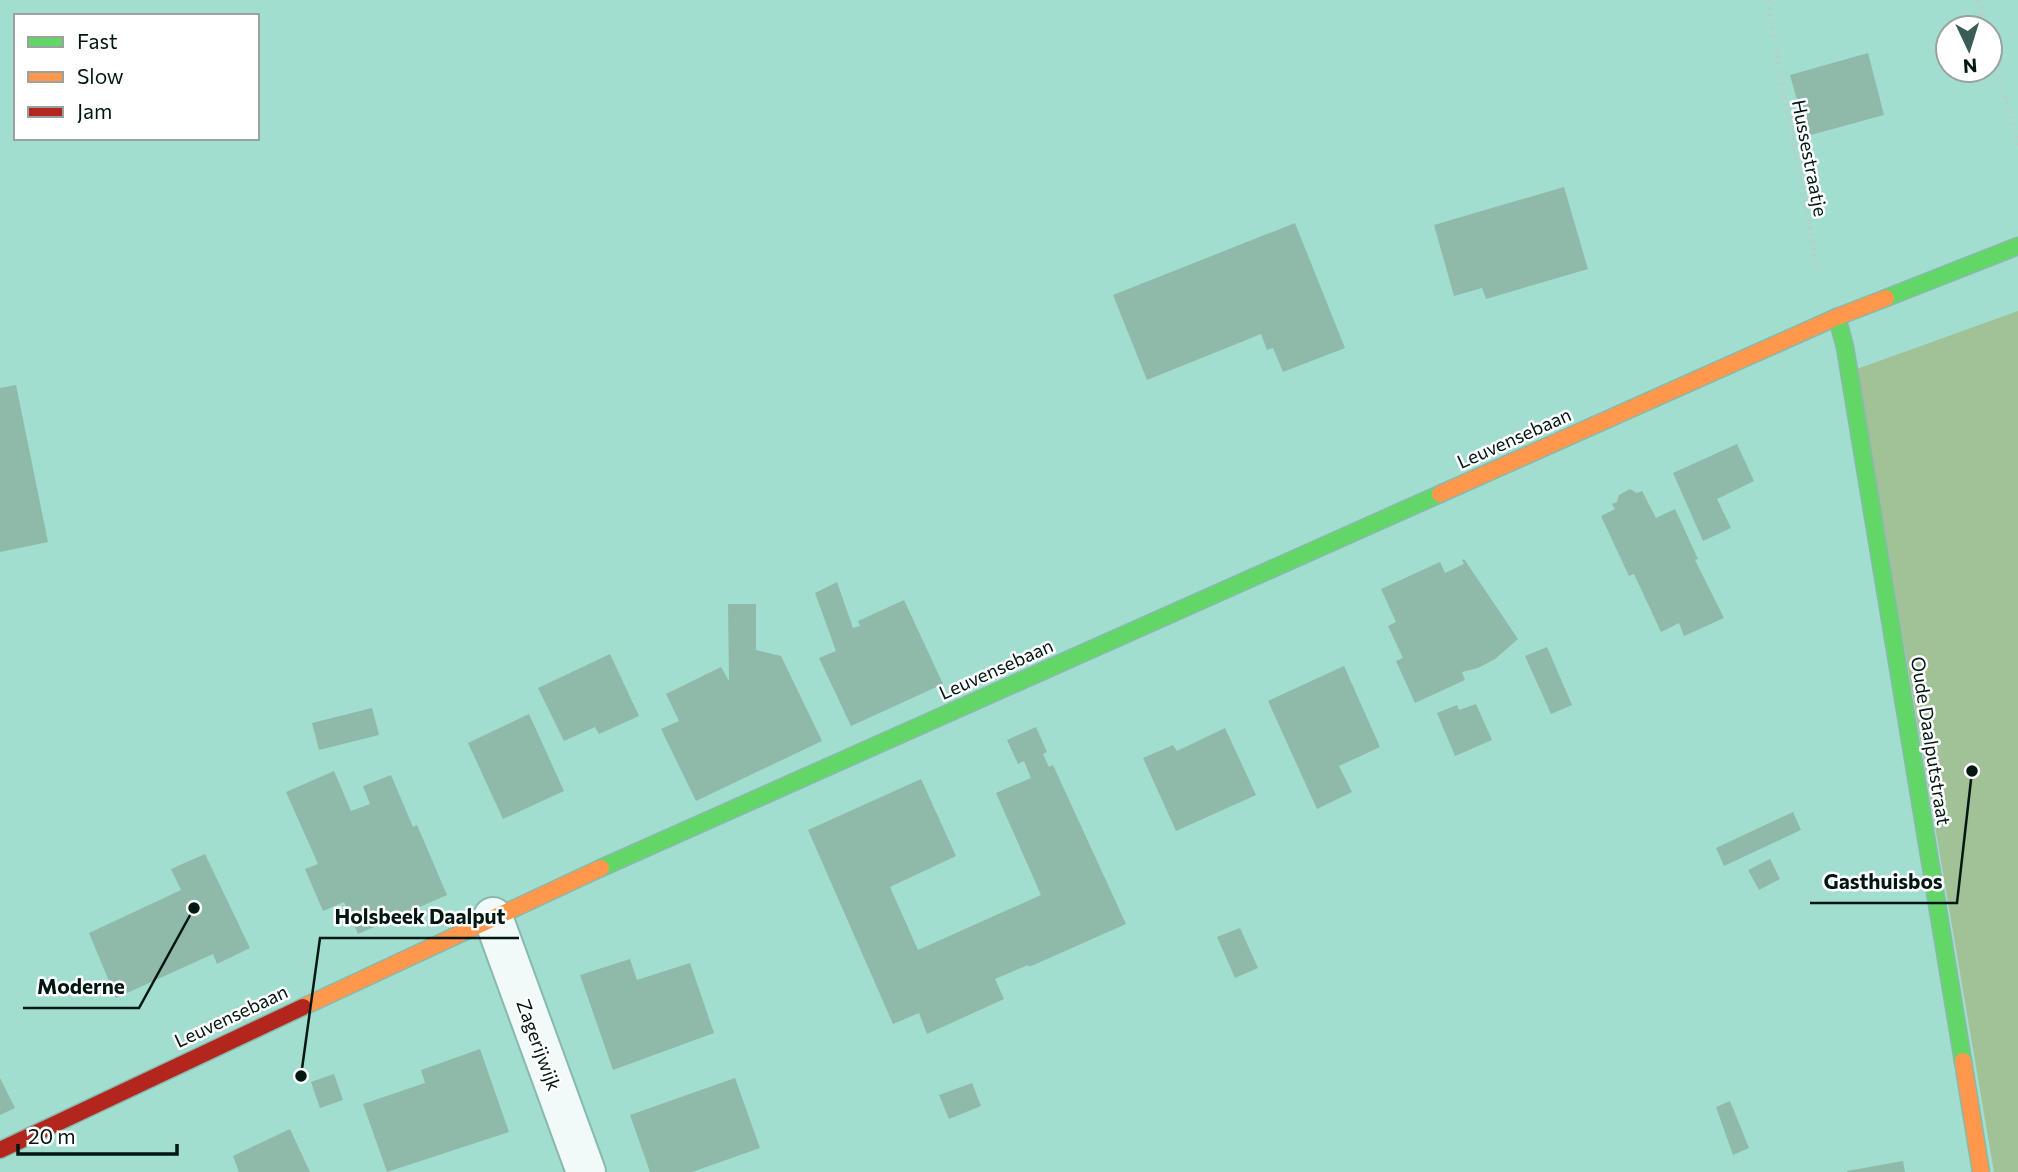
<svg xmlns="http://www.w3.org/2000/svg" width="2018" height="1172" font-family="Commissioner,sans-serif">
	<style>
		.forest { fill: #a1c196 }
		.building { fill: #8fb9a9 }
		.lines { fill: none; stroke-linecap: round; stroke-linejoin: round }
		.street-casing { stroke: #88b9ad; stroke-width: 42 }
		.fast-casing { stroke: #88b9ad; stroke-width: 19 }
		.slow-casing { stroke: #88b9ad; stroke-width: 19 }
		.jam-casing { stroke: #88b9ad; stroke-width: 19 }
		.path { stroke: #bcccc8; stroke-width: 4.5; stroke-dasharray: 2 5; stroke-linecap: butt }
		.street { stroke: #f1faf8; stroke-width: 38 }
		.fast { stroke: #63d668; stroke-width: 16 }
		.slow { stroke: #ff974d; stroke-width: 16 }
		.jam { stroke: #b3261e; stroke-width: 16 }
		.labels { text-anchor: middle; stroke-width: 5; stroke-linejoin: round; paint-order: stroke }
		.street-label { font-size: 19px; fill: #011711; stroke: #fff }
		.leader { fill: none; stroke: #011711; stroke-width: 2.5 }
		.callout-dot { fill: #011711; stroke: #fff; stroke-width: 2.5 }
		.callout-label { font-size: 21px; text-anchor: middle; font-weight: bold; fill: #011711; stroke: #fff; stroke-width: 5; stroke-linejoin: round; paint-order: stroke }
	</style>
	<rect width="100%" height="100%" fill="#a2decf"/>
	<polygon class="forest" points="2018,311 2018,1172 1994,1172 1857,369"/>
	<g class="building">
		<polygon points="1868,53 1884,115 1807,136 1790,75"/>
		<polygon points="1564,187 1588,269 1486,299 1482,288 1454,296 1434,225"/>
		<polygon points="1295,223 1345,348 1283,372 1273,348 1267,350 1261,334 1147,380 1113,295"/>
		<polygon points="16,385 48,542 0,552 0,388"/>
		<polygon points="1737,444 1754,481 1717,499 1731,528 1703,541 1673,473"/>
		<polygon points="1630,489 1637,493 1642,491 1656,518 1675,509 1698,559 1695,560 1724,618 1684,636 1679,623 1661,632 1634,574 1629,576 1601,516 1615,509 1612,504 1617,502 1619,495"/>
		<polygon points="1464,559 1518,639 1495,659 1478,668 1462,672 1465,680 1415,703 1396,661 1403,658 1388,626 1396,622 1381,589 1440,562 1445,573 1464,564 1462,560"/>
		<polygon points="837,582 853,628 860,626 858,621 904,600 943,684 851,726 819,658 836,651 815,593"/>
		<polygon points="728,604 756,604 756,650 781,656 822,741 696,801 661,729 679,721 666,694 721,667 729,681"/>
		<polygon points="1547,647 1572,705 1551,714 1525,656"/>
		<polygon points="610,654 639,716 599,734 595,727 564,741 538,688"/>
		<polygon points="1344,666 1380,747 1339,766 1352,792 1317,809 1268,701"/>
		<polygon points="1476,704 1492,740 1455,756 1437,713 1457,705 1459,710"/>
		<polygon points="372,708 379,735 319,750 312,723"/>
		<polygon points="529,714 564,791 503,819 468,743"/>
		<polygon points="1036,727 1047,752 1043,754 1049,767 1053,765 1126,924 1029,967 1028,965 995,979 1004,999 927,1034 919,1013 893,1024 808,830 921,779 956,856 890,887 918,950 1041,895 996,793 1031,778 1024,761 1018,764 1007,740"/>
		<polygon points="1225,728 1256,795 1176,831 1143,758 1173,745 1177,751"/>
		<polygon points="334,771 351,811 370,804 363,786 391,775 413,827 417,825 447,895 358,934 344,902 323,911 305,869 318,864 286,792"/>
		<polygon points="1793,812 1801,830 1724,866 1716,848"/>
		<polygon points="205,854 250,948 217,964 213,954 116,998 89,933 181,890 171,869"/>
		<polygon points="1770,859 1780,879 1759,890 1748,870"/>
		<polygon points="1240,928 1258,968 1235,978 1217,937"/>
		<polygon points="630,959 637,980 690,963 714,1033 613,1070 580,975"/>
		<polygon points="480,1049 509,1132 387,1172 363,1104 425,1083 421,1070"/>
		<polygon points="334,1074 343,1100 320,1108 311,1082"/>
		<polygon points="0,1078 15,1108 0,1115"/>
		<polygon points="735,1078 760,1148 692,1172 650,1172 630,1115"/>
		<polygon points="972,1083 981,1106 949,1119 939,1095"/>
		<polygon points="1730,1101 1749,1148 1733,1155 1716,1107"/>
		<polygon points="290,1129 310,1172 239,1172 233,1156"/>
		<polygon points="1903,1161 1905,1172 1847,1172 1847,1171"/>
	</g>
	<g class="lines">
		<g class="street-casing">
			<polyline id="street" points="493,917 586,1172"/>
		</g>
		<g class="fast-casing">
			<g id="fast">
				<polyline points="1886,298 2018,246"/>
				<polyline points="1837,317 1845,347 1963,1061"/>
				<polyline points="601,868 1440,494"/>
			</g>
		</g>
		<g class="slow-casing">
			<g id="slow">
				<polyline points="1440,494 1837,317 1886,298"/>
				<polyline points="303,1007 601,868"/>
				<polyline points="1963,1061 1981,1172"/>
			</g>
		</g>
		<g class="jam-casing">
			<polyline id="jam" points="0,1150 303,1007"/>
		</g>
		<g class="path">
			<polyline points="1768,0 1777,58 1819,275"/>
			<polyline points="1978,0 1986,28"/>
			<polyline points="1990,42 2018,145"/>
		</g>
		<use href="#street" class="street"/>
		<use href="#fast" class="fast"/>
		<use href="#slow" class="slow"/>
		<use href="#jam" class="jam"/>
	</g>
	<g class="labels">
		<g class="street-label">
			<text transform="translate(1810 158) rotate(79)" y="7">Hussestraatje</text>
			<text transform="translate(1514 438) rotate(-24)" y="7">Leuvensebaan</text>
			<text transform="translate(996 669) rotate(-24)" y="7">Leuvensebaan</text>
			<text transform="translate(1931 741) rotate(81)" y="7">Oude Daalputstraat</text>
			<text transform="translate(231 1016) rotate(-25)" y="7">Leuvensebaan</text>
			<text transform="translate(539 1045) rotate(70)" y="7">Zagerijwijk</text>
		</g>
	</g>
	<path class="leader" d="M1972 771L1957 903H1810M301 1076L320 938H519M194 908L139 1008H23"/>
	<g class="callout-dot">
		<circle cx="1972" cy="771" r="7"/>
		<circle cx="301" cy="1076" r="7"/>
		<circle cx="194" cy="908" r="7"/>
	</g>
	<g class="callout-label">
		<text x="1883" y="889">Gasthuisbos</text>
		<text x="420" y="924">Holsbeek Daalput</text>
		<text x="81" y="994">Moderne</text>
	</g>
	<rect x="14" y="14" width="245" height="126" fill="#ffffff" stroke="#99a2a0" stroke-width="2"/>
	<rect x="28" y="37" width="35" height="10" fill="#63d668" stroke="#99a2a0" stroke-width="2"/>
	<text x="77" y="49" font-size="21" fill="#011711">Fast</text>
	<rect x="28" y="72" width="35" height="10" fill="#ff974d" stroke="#99a2a0" stroke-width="2"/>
	<text x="77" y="84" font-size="21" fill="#011711">Slow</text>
	<rect x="28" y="107" width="35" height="10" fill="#b3261e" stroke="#99a2a0" stroke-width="2"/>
	<text x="77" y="119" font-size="21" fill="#011711">Jam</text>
	<g transform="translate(1969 49) rotate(176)"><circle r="33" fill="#ffffff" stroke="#99a2a0" stroke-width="2"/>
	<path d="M0-5L12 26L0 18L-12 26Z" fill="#395d54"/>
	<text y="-10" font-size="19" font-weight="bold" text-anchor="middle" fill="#011711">N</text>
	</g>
	<path d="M18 1144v10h159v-10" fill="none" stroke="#011711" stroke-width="3.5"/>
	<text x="28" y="1144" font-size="21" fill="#011711" stroke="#ffffff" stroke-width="5" paint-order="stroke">20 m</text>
</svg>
